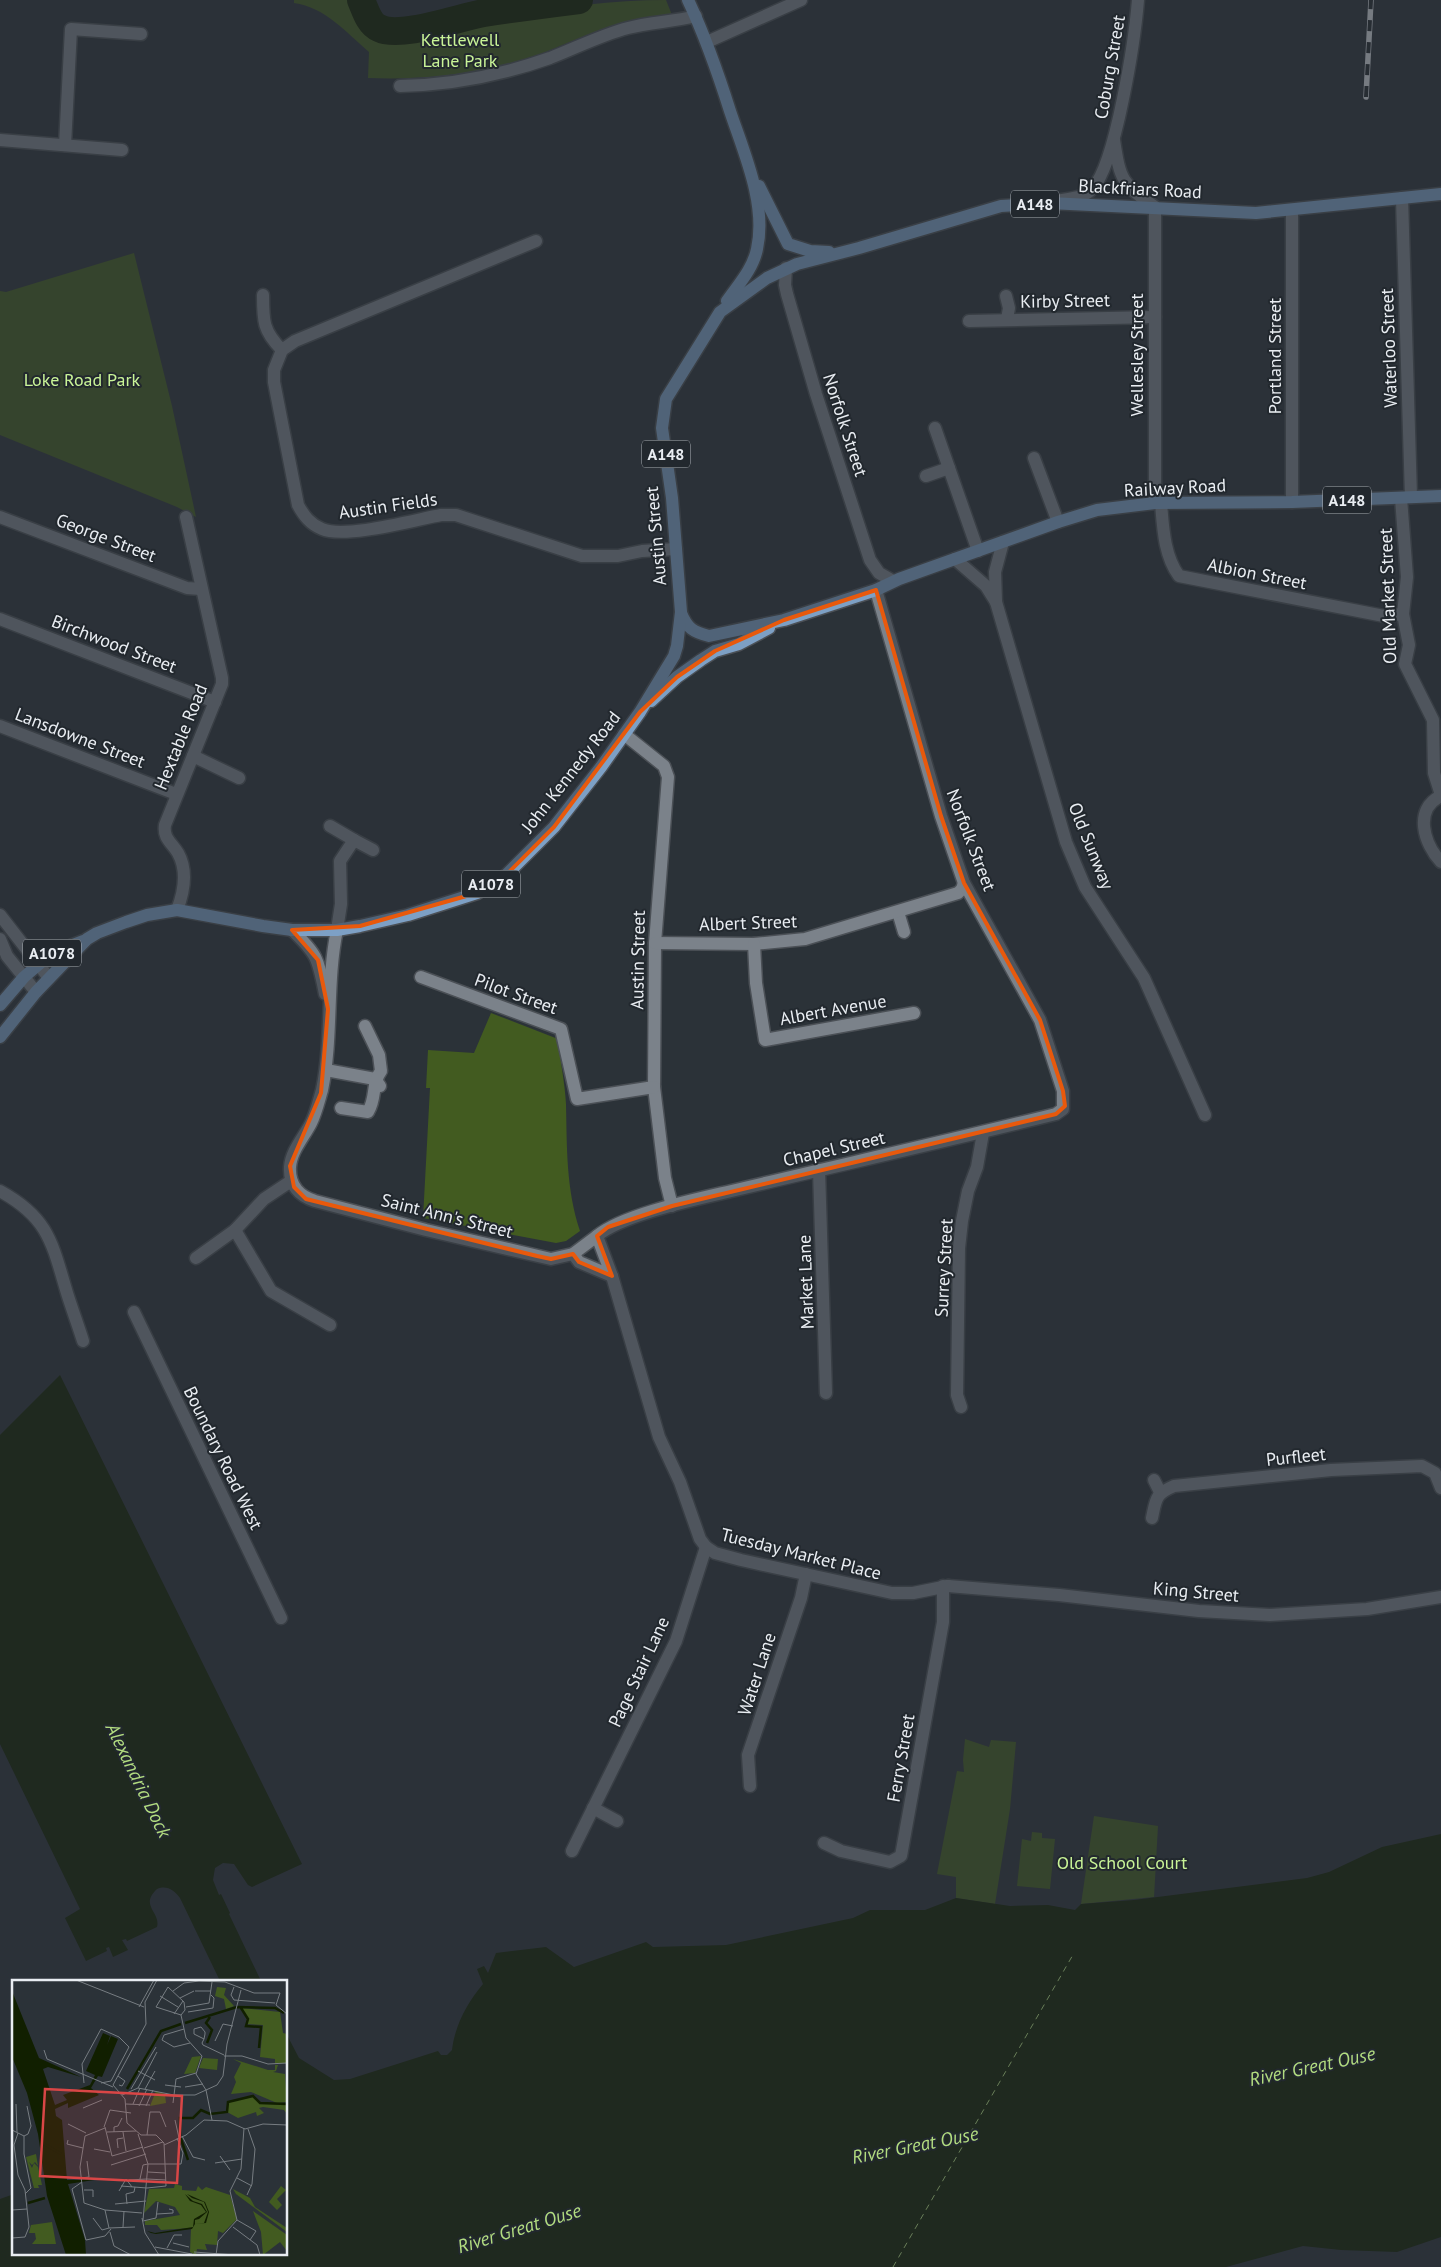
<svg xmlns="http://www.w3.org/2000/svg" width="1441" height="2267" font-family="'PT Sans',sans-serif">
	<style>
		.green { fill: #425b20 }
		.water { fill: #111f00 }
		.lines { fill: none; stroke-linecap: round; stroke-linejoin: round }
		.river { stroke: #111f00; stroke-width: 28 }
		.ferry { stroke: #b2dc80; stroke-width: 1; stroke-dasharray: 6 5; stroke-linecap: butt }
		.street-casing { stroke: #4b5056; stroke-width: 15 }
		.secondary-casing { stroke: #4b5056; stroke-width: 15 }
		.primary-casing { stroke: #4b5056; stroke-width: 15 }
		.street { stroke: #7b828a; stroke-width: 12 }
		.secondary { stroke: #7b828a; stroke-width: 12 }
		.primary { stroke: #7da0c5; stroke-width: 12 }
		.rail-casing { stroke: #d0d4da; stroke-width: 5.5 }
		.rail { stroke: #22282e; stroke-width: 4; stroke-dasharray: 11; stroke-linecap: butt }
		.marked { fill: none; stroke: #e8590c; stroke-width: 4; stroke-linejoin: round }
		.labels { text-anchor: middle; stroke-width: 4; stroke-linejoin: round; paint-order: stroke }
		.shield { fill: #22282e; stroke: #adb2b7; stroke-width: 1 }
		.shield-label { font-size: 16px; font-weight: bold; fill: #e9edf2 }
		.park-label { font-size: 18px; fill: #c9f497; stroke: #22282e }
		.street-label { font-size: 18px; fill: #e9edf2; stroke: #22282e }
		.water-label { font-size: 19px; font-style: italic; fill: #b2dc80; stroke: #22282e }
		.inset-river { fill: none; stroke: #111f00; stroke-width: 2.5 }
		.inset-road { fill: none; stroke: #777d82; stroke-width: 1 }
		.view { fill: #d94646; fill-opacity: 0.15; stroke: #d94646; stroke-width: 2.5 }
		.inset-edge { fill: none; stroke: #e9edf2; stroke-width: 2.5 }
	</style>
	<rect width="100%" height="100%" fill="#2b3238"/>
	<g class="green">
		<path d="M 294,0 L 354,0 C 361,14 368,33 385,36 C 420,42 457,25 491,19 C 548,9 607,0 666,0 L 672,15 C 651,17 629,21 609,27 C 581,36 554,50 526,59 C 474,75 422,80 368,78 L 369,52 C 347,33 325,7 294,3 Z"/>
		<polygon points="134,253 172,406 196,517 177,507 0,435 0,291 6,292"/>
		<path d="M 491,1013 L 558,1039 C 560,1060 565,1083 566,1104 C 567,1147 566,1189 580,1231 L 566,1241 L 556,1243 L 423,1218 L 430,1088 L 426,1088 L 428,1050 L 474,1053 Z"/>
		<polygon points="965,1739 989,1747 991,1740 1016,1742 1010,1809 995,1904 956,1898 956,1877 937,1874 957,1771 964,1772 963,1760"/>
		<polygon points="1094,1816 1158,1826 1154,1897 1081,1904"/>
		<polygon points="1032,1832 1042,1833 1042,1838 1055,1839 1050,1889 1017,1886 1022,1839 1031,1841"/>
	</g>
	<g class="water">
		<path d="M 60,1375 L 302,1864 L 252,1887 L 248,1885 L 234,1864 L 223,1863 L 215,1868 L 213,1880 L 219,1895 L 221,1894 L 230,1913 L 229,1914 L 261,1981 L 220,1981 L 180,1898 C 174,1890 167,1885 157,1889 C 139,1906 161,1912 157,1927 L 127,1941 L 126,1939 L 122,1940 L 128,1950 L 113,1957 L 109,1947 L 106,1948 L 107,1951 L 86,1961 L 65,1918 L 80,1909 L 0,1744 L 0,1435 Z"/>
		<path d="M 1441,1834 L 1441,2237 L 1397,2252 L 1341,2250 L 1303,2246 L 1226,2267 L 0,2267 L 0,2199 L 14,2194 L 14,2253 L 286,2253 L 286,2033 L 299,2058 L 334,2080 L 350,2079 L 438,2051 L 441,2055 L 447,2055 L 452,2050 C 455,2025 467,2003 483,1984 L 477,1969 L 484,1966 L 488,1973 L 496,1953 L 546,1947 L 574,1967 L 646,1942 L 653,1947 L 726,1945 L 853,1918 L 870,1910 L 925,1910 L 956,1898 L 1010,1906 L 1048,1905 L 1075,1910 L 1081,1904 L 1134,1900 L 1307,1878 L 1329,1872 L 1382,1847 Z"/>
	</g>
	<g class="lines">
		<path class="river" d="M 361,0 C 365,9 369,24 379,28 C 400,39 460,17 484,13 C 516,8 547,4 579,0"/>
		<polyline class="ferry" points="893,2267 1074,1953"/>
		<g class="street-casing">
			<g id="street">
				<polyline points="707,42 801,0"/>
				<path d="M 400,86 C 450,85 502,75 550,58 C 576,48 601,35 628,28 C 650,22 673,22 696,16"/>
				<polyline points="0,140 122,150"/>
				<path d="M 1114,140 C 1120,180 1122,184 1155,207 L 1155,503"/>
				<polyline points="65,145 71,29 141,34"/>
				<polyline points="1402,198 1411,497"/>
				<path d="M 1057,201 C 1069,198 1083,199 1092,189 C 1116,165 1135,37 1138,0"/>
				<polyline points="1292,210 1292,502"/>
				<path d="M 536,241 L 295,341 L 282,350 L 274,370 L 274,382 L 298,505 C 304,516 310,524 322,529 C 345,539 414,520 441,515 L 456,515 L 582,556 L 618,556 L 642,551 L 676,549"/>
				<polyline points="786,268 785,285 787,294 816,394 870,560 879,573 893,581"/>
				<path d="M 263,295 C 263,321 263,331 282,350"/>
				<polyline points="1006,296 1009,308 1007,319"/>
				<polyline points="969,321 1155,317"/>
				<polyline points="935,428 978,551"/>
				<polyline points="1034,458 1058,522"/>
				<polyline points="926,476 949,468"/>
				<polyline points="1401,498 1407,577 1403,614 1409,645 1405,664 1433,720 1434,773 1441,795"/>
				<path d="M 1161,503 C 1163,527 1164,556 1179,576 L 1384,616 L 1403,614"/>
				<polyline points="0,517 187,588 201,589"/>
				<polyline points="955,559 986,586 996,602 1066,842 1085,887 1144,978 1205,1115"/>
				<polyline points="996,602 995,572 1003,542"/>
				<polyline points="0,619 215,702"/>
				<polyline points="0,726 176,794"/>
				<polyline points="624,734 664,766 668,777 655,943 654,1087 665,1178 672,1206"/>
				<polyline points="193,756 239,778"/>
				<path d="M 1441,796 C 1413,809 1424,844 1441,862"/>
				<polyline points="330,826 354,840 340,861 341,904 337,930"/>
				<polyline points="354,840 373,850"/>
				<path d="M 177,910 C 184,892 188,871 178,853 C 171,842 163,838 165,825 L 222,684 L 222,678 L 186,517"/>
				<polyline points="898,912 904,932"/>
				<polyline points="655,943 754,944 805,939 958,893 962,889 964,883"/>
				<polyline points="754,944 756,983 765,1040 914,1013"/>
				<polyline points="421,977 561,1029 577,1099 654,1087"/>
				<polyline points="326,1070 375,1079 380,1086"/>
				<path d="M 341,1108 L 368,1112 C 377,1097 371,1084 381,1071 L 379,1055 L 365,1026"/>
				<polyline points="819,1170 826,1393"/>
				<path d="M 0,1191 C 49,1218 52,1243 67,1293 C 72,1309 78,1325 83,1341"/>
				<polyline points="235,1230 271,1291 330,1325"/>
				<path d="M 597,1236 C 625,1213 703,1198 740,1189 C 845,1164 951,1140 1056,1114 L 1063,1109 L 1063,1091 L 1040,1020 L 964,883 L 941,816 L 876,590"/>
				<polyline points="134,1312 281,1618"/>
				<polyline points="961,1407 957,1395 959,1248 962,1221 968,1191 977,1167 983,1133"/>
				<polyline points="1154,1480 1160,1492"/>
				<path d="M 1152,1518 C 1156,1499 1155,1494 1174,1486 L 1331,1470 L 1422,1466 L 1435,1473 L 1441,1488"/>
				<polyline points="948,1586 1059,1595 1199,1611 1270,1615 1367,1609 1441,1597"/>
				<polyline points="750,1786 748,1755 801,1598 806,1574"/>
				<polyline points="593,1808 617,1821"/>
				<polyline points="824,1843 841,1851 890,1862 901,1856 943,1622 943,1586"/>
				<polyline points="572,1851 676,1641 706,1547"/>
			</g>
		</g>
		<g class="secondary-casing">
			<g id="secondary">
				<polyline points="0,915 49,978"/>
				<path d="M 292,930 C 318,955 318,959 325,994"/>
				<path d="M 337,930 C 326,982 333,1037 322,1090 C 319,1100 316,1113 311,1123 C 304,1137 291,1151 290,1167 C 289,1185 299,1196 315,1201 L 426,1230 L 551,1259 L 573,1254 L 597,1236 L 612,1276 L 659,1437 L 680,1482 L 700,1539 L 706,1547 L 715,1553 L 741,1560 L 892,1593 L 913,1593 L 948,1586"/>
				<polyline points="0,939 7,956 36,992"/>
				<polyline points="573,1254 579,1262 612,1276"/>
				<polyline points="196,1258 235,1230 264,1199 291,1181"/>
			</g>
		</g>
		<g class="primary-casing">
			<g id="primary">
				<path d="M 688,0 C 705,36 718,73 730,111 C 744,153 767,204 757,249 C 753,269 738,285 727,301"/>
				<polyline points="759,186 788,244 810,251 829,252"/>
				<path d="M 681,613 C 687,628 693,632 709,636 L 784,620 L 876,590 L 899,579 L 1058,522 L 1097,510 L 1155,503 L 1292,502 L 1441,496"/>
				<polyline points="651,701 677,677 701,660 715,651 739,644 769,628"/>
				<polyline points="0,1005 24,977 52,953 83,941"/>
				<polyline points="0,1037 36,992 87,939 97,933 126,922 147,915 177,910 263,926 292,930 337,930 360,926 408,915 477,893 505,876 554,827 601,767 640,712 674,656 677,646 681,612 672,498 662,428 666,399 720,312 767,278 797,264 859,248 1001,206 1049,203 1256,213 1441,194"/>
			</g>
		</g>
		<use href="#street" class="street"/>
		<use href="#secondary" class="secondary"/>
		<use href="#primary" class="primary"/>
		<g class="rail-casing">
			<polyline id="rail" points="1366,97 1371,0"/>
		</g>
		<use href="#rail" class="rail"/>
	</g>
	<path d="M0 0H1441V2267H0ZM 876,590 L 941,816 L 964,883 L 1040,1020 L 1063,1091 L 1065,1106 L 1056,1114 L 672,1206 L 608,1227 L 597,1236 L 612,1276 L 579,1262 L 573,1254 L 551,1259 L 537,1256 L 306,1199 L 294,1187 L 290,1166 L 321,1093 L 328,1009 L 318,960 L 292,930 L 360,926 L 477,893 L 505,876 L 554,827 L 640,712 L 677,677 L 715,651 L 784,620 Z" fill="#2b3238" fill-opacity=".55" fill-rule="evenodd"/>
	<path class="marked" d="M 876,590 L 941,816 L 964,883 L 1040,1020 L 1063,1091 L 1065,1106 L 1056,1114 L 672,1206 L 608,1227 L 597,1236 L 612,1276 L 579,1262 L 573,1254 L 551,1259 L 537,1256 L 306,1199 L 294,1187 L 290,1166 L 321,1093 L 328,1009 L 318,960 L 292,930 L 360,926 L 477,893 L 505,876 L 554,827 L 640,712 L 677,677 L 715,651 L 784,620 Z"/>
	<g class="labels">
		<g class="shield">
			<rect x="1011" y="190.5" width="48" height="27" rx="4"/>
			<rect x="642" y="440.5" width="48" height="27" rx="4"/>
			<rect x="1323" y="486.5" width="48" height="27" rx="4"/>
			<rect x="462" y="870.5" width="58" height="27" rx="4"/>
			<rect x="23" y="939.5" width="58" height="27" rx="4"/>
		</g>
		<g class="shield-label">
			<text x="1035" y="210">A148</text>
			<text x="666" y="460">A148</text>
			<text x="1347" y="506">A148</text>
			<text x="491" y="890">A1078</text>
			<text x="52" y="959">A1078</text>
		</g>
		<g class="park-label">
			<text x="460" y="46">Kettlewell<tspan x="460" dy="21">Lane Park</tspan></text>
			<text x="82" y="386">Loke Road Park</text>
			<text x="1122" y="1869">Old School Court</text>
		</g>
		<g class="street-label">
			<text transform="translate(1110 67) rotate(-80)" y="6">Coburg Street</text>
			<text transform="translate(1140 189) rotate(3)" y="6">Blackfriars Road</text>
			<text transform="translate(1065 301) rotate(-1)" y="6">Kirby Street</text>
			<text transform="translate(1389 348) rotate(-92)" y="6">Waterloo Street</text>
			<text transform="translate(1137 355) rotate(-90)" y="6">Wellesley Street</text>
			<text transform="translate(1275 356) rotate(-90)" y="6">Portland Street</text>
			<text transform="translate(845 425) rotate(72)" y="6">Norfolk Street</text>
			<text transform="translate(1175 488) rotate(-3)" y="6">Railway Road</text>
			<text transform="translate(388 506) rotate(-8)" y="6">Austin Fields</text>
			<text transform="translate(656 536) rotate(-95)" y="6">Austin Street</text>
			<text transform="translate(106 538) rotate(21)" y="6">George Street</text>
			<text transform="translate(1257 574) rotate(11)" y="6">Albion Street</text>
			<text transform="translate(1388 596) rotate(-92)" y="6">Old Market Street</text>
			<text transform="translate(114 644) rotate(21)" y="6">Birchwood Street</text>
			<text transform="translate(181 737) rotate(-68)" y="6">Hextable Road</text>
			<text transform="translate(80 738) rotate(21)" y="6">Lansdowne Street</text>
			<text transform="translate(571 772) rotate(-52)" y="6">John Kennedy Road</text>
			<text transform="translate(971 840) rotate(69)" y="6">Norfolk Street</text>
			<text transform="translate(1091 846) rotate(68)" y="6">Old Sunway</text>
			<text transform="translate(748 923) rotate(-2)" y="6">Albert Street</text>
			<text transform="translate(638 960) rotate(-89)" y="6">Austin Street</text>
			<text transform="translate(516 994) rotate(20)" y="6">Pilot Street</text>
			<text transform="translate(833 1010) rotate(-10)" y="6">Albert Avenue</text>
			<text transform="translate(834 1149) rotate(-13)" y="6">Chapel Street</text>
			<text transform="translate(447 1216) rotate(14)" y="6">Saint Ann's Street</text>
			<text transform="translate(944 1268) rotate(-87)" y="6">Surrey Street</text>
			<text transform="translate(806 1282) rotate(-92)" y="6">Market Lane</text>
			<text transform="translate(1296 1457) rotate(-6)" y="6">Purfleet</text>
			<text transform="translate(223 1458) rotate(64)" y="6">Boundary Road West</text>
			<text transform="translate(801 1554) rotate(14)" y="6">Tuesday Market Place</text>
			<text transform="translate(1196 1592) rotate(5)" y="6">King Street</text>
			<text transform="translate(639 1672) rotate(-65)" y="6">Page Stair Lane</text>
			<text transform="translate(757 1674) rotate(-72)" y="6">Water Lane</text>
			<text transform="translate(901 1758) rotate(-80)" y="6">Ferry Street</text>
		</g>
		<g class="water-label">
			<text transform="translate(139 1780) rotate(64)" y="7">Alexandria Dock</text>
			<text transform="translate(1312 2066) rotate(-12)" y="7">River Great Ouse</text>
			<text transform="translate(915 2145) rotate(-11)" y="7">River Great Ouse</text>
			<text transform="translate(519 2228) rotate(-17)" y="7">River Great Ouse</text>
		</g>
	</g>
	<g transform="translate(12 1980)">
		<rect width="275" height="275" fill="#2b3238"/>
		<path d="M 205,7 L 214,8 L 212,15 L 222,26 L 214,29 L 212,19 L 203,16 ZM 230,28 L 268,32 L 271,53 L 275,54 L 275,83 L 263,84 L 263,79 L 248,77 L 251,45 L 235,44 L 236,38 ZM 189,76 L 183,93 L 172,94 L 180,77 ZM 191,78 L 206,79 L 205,90 L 187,88 ZM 221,79 L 256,90 L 263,90 L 263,85 L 266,85 L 264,91 L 261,92 L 273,94 L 275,122 L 265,123 L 239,112 L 219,114 L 224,102 L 222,97 L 229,83 ZM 144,111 L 153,114 L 154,123 L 138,126 ZM 241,116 L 249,123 L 275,125 L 275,134 L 272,130 L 251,127 L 247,128 L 252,133 L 245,136 L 244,132 L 226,138 L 215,132 L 216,122 ZM 24,174 L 26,186 L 23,182 L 20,185 L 17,182 L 20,188 L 22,183 L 26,187 L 30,205 L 26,205 L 27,208 L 22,208 L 14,177 ZM 163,204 L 170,206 L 170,210 L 184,211 L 186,206 L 190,210 L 194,207 L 218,215 L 225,239 L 211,253 L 206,251 L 205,265 L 193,264 L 195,270 L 185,269 L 184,275 L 178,272 L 179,248 L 149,250 L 145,245 L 133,245 L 133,241 L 168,235 L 163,227 L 144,221 L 132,233 L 137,209 L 162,208 ZM 269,206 L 274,210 L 265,219 L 270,225 L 265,230 L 257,222 ZM 221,209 L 238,218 L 243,227 L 275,248 L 275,252 L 224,214 ZM 241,231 L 275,255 L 275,271 L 268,262 L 251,275 L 249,252 ZM 40,242 L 44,264 L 20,264 L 24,259 L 23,253 L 17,253 L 19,245 Z" fill="#425b20"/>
		<path d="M 0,11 L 27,78 L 69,97 L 36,87 L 31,89 L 43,125 L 55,120 L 51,115 L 78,105 L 83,95 L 74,91 L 91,53 L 98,56 L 95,65 L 99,56 L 106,59 L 90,97 L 86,96 L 79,108 L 87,115 L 56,128 L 56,123 L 43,129 L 44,136 L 50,140 L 55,200 L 82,200 L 56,204 L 73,260 L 74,275 L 54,275 L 35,216 L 26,154 L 15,113 L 0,77 ZM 173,214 L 181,221 L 190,224 L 195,232 L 187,239 L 183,240 L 183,244 L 192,243 L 196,232 L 192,222 L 180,218 L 175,214 L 193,222 L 197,232 L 194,243 L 183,244 L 180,249 L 144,254 L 139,253 L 135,251 L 143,253 L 181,247 L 182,239 L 194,232 L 189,225 L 178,221 Z" fill="#111f00"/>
		<path class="inset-river" d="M 229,28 L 236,39 L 234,46 L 249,47 L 247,68M 173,43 L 225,27 L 263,28 L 272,33M 195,63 L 200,50 L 194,43 L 198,37M 115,109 L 149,51 L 169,44M 29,162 L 49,174M 176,180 L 168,156 L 168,138 L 181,138 L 189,130 L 198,134 L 215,132 L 216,122 L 241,116 L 248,123 L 275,124M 16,223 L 33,218"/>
		<path class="inset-road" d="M 64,0 L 132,27M 156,7 L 172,22 L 173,30 L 169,35 L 144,27 ZM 222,7 L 219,15 L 222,20 L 263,23M 161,11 L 172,3 L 187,1 L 213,2 L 242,13 L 268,13M 183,11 L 199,11M 268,13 L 264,25 L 275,34M 148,16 L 166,27M 168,18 L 182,11M 127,27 L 142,0M 174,27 L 197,23 L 200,2M 176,32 L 201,28 L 202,18 L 199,15M 162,34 L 171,21M 169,35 L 174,58 L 190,76 L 184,94 L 194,110 L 200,140M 172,49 L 152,55 L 150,60 L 162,67 L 178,63M 192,59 L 182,54 L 182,49 L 189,47 L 193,52 L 193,54 L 192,59 L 190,63 L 191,65 L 212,75M 203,61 L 211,44 L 221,46M 32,70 L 35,79 L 101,107M 212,76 L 230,76 L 256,84 L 275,83M 126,91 L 143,100M 106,96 L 113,101 L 110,106 L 107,105M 72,103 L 70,84 L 89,49 L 107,57 L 117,67 L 99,101 L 89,103M 153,105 L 169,107M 173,107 L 191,104M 126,108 L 145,72M 119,109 L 144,67M 133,109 L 143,91M 110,115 L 126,108 L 162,115 L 183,115 L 205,105 L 211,96 L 215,64 L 229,10M 161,123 L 164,99 L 184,93M 4,124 L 5,152M 114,124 L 138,125M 121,124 L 128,108M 127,126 L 135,109M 134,126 L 141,110M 71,128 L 90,120M 98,130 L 119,133M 163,140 L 167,158M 56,144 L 74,153M 92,147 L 98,130M 93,147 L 100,176 L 131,167M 93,148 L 73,156 L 68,187 L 72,223 L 93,230 L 130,233M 0,150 L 12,156 L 16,154 L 19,146 L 15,126M 95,152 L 124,151M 102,152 L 102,147 L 106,146 L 110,138M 111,152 L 114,171M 126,154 L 136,184 L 131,240M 135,155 L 138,132 L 148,132 L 154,147M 12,156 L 12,174 L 19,208 L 13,214M 170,156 L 181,177 L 193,180M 56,160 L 55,164 L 71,168M 152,165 L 174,155 L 192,140 L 215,141 L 233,149 L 251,144 L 275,145M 106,168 L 105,159 L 111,158M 132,168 L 151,162M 82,169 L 98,172M 208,176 L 218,190M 203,183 L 230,179M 136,184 L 169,184 L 171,173 L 165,158M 99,185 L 134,174M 136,192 L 153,193M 69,198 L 77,197 L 75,181M 225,198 L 240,206M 128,199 L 131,185 L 136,184M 135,199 L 154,200M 117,200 L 135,199M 70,202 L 60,209 L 74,260 L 93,256 L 99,249M 109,206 L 135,208M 135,208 L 154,206 L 152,163 L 144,155 L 129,155 L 115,143 L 113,119 L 101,105 L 134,44 L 133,22 L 145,0M 72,210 L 81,210 L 81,217M 107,211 L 114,199 L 120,207M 235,215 L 240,204 L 243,169 L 236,149M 103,224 L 134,221M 115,224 L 114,214 L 122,212 L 123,207M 0,230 L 15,229M 93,230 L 97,248 L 123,247M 145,234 L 161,233 L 161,230 L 157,229M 81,238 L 90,250 L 97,248M 130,238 L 133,253 L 147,275M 225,240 L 244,251 L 238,260M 131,241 L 144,238 L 146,222M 111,247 L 112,231M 221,247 L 245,265 L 248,275M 98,252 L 102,266 L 119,275M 0,258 L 13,257 L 17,247 L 13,210 L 6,195 L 2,165 L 6,153M 161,263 L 177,267M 143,267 L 180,274M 155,268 L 162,255 L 170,255M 182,272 L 223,275M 204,275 L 206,261 L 225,240 L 218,211 L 229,189 L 232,148"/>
		<path class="view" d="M 33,109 L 170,116 L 165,203 L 28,196 Z"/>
		<rect width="275" height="275" class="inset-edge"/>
	</g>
</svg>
